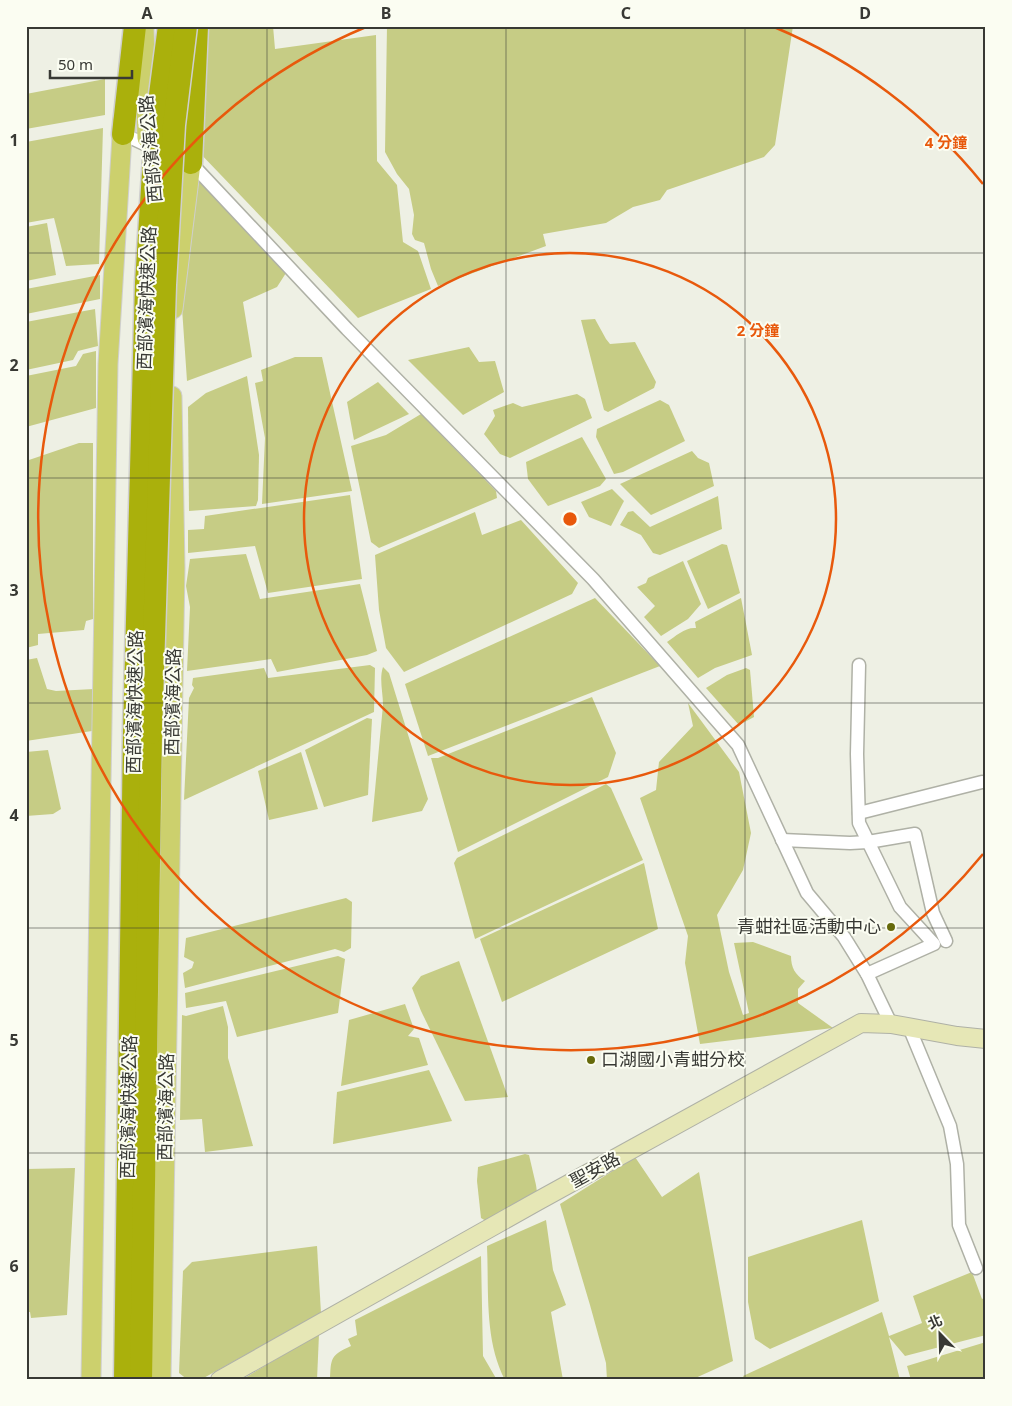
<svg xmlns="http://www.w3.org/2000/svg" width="1012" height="1406" font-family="'Noto Sans','Noto Sans TC',sans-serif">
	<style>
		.water { fill: #c6cc85 }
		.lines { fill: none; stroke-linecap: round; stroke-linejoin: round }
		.street-casing { stroke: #afb1a6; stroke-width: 15 }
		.secondary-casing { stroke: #afb1a6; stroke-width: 20 }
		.primary-casing { stroke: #cfcfce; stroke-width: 21 }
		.highway-casing { stroke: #cfcfce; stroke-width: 25 }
		.street { stroke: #fff; stroke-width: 12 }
		.secondary { stroke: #e6e7b6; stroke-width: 18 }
		.primary { stroke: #ccd06d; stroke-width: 19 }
		.highway { stroke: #aab00c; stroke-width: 22 }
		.highway-bridge-casing { stroke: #cfcfce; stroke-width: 25; stroke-linecap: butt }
		.highway-bridge { stroke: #aab00c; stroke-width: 22 }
		.grid { fill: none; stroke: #383934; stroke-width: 1; stroke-opacity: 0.55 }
		.ring { fill: none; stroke: #e8590c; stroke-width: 2.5 }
		.poi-dot { fill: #666a0b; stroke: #fbfdf2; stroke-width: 2 }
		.labels { text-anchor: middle; stroke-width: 4; stroke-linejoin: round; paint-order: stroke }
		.street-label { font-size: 18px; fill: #383934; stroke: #fbfdf2 }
		.poi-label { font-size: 18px; fill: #383934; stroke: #fbfdf2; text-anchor: end }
		.centre { fill: #e8590c; stroke: #fbfdf2; stroke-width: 2.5 }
		.ring-label { font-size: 15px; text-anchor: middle; font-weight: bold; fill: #e8590c; stroke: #fbfdf2; stroke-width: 4; stroke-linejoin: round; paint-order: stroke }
		.neatline { fill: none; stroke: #383934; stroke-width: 2 }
		.grid-label { font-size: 16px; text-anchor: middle; font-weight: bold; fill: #383934 }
	</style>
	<rect width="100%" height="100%" fill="#eef0e4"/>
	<g class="water">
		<polygon points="209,26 273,26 275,49 376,35 377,161 397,185 403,242 418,251 431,289 358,318 195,148"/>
		<polygon points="387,26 793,26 775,145 764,157 667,190 660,200 633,207 606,223 543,234 546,246 438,286 431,269 424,243 415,240 412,234 414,215 409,189 397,174 385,152"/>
		<polygon points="105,79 105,115 26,129 26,94"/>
		<polygon points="103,128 99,264 66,266 54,218 26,223 26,142"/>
		<polygon points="192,172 286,273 277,287 243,302 252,357 187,381 182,308"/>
		<polygon points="47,223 56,275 26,281 26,227"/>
		<polygon points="100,275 100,299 26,314 26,289"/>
		<polygon points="95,309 98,346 78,351 73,360 26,370 26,322"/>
		<polygon points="595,319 606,339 610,344 635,342 656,382 654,388 608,412 604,410 581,320"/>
		<polygon points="469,347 479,362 495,361 504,392 463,415 408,360"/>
		<polygon points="96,351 96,408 26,427 26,376 76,366 83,354"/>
		<polygon points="295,357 322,357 352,491 262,504 265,438 255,383 263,381 261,370"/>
		<polygon points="247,376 259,455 258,500 256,506 189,511 188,407 206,393"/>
		<polygon points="378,382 409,414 354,440 347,402"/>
		<polygon points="577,394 585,399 592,418 510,458 500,454 484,434 495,416 493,410 513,403 522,407"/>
		<polygon points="660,400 669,405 685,441 623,472 614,474 596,437 597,429"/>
		<polygon points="421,414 496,491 497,498 379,548 371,542 351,446 386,435"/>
		<polygon points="582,437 606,479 600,486 548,506 528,479 526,462"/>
		<polygon points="79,443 93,443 93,619 86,621 84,630 38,634 38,645 26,648 26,461"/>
		<polygon points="692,451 698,458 709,463 714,486 651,515 620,484"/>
		<polygon points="612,489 624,501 611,526 589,517 581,502"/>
		<polygon points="350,495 362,579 268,593 255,546 188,553 188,530 204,529 205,516"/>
		<polygon points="718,496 722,529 660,555 653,553 641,535 620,525 628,512 633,511 650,527"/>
		<polygon points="475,512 482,535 521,520 578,583 572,594 404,672 386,648 379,610 375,555"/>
		<polygon points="722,544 727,545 740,593 708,609 687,561"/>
		<polygon points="246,554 260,599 360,584 377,651 367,655 277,672 271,659 187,671 190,607 186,586 190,559"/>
		<polygon points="683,561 701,604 688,619 661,636 644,617 655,606 637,587 646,583 648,578"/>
		<polygon points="595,598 660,666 428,756 405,684"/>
		<path d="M 741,598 L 752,655 L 715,668 L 698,678 L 667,642 C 676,636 685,627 696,628 L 695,622 Z"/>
		<polygon points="37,658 47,689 56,691 94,689 92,731 26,741 26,660"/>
		<polygon points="370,665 375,668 374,712 184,800 189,698 194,688 192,685 193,678 264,668 268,678"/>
		<path d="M 383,667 L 389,673 L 428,799 L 422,811 L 372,822 L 383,705 C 383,692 379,679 383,667 Z"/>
		<polygon points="746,668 750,670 754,717 739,725 706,688 727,675"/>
		<polygon points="592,697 616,753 608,777 458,852 431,758 438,758"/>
		<path d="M 688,703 L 739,772 L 751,833 L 743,870 L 717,915 L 729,972 L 743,1015 L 749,1013 L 734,943 L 753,942 L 791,956 C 791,967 795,975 805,981 L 798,989 L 798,1003 L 833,1028 L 700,1044 L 685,963 L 688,936 L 640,798 L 656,790 L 659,762 L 693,726 Z"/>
		<polygon points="367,718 372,719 368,795 324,807 305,750"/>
		<polygon points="48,750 61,809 53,814 26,816 26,752"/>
		<polygon points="301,752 318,809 269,820 258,771"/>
		<polygon points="606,784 611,788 643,860 475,939 454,863 457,858"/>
		<polygon points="644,863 658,929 502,1002 480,939"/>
		<polygon points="346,898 352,902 351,948 344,952 335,949 185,988 183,973 192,968 194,962 184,957 186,938"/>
		<polygon points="338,956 345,959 338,1013 237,1037 226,1001 186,1008 185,993"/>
		<polygon points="459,961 508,1097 465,1101 421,1011 412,988 421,976"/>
		<polygon points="405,1004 414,1029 408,1036 419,1038 428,1065 341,1086 349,1020"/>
		<polygon points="223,1006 228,1027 228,1058 253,1146 205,1152 202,1119 180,1120 182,1015 186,1016"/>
		<polygon points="429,1070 452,1121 333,1144 337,1092"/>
		<polygon points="525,1154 529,1155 536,1185 537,1192 486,1221 481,1218 477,1181 478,1167"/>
		<polygon points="635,1157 662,1197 699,1172 733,1361 691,1380 607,1380 606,1363 590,1305 560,1204"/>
		<polygon points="75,1168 67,1315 31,1318 30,1312 26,1312 26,1169"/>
		<path d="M 546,1220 L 553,1270 L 566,1305 L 551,1312 L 563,1380 L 505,1380 C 484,1340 489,1290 487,1246 Z"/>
		<polygon points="862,1220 879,1301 770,1349 755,1339 748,1302 748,1257"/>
		<polygon points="317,1246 321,1313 200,1380 188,1380 179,1373 183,1271 192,1262"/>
		<path d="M 481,1256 L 483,1356 L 497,1380 L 330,1380 C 331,1359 330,1355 351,1346 L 348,1339 L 357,1335 L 355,1320 Z"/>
		<polygon points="972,1272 982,1299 986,1297 986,1335 905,1356 889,1337 900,1380 745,1380 743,1376 882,1312 889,1336 922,1323 913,1296"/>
		<polygon points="319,1334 317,1380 241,1380"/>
		<polygon points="986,1342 986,1380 911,1380 907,1366"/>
	</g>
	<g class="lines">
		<g class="street-casing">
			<g id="street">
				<polyline points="123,134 155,149"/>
				<polyline points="187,161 191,163 347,329 593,579 738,745 807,893 844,937 867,974 891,1024"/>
				<polyline points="859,665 857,754 859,823 900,907 934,944 867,974"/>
				<polyline points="859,813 982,782"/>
				<polyline points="782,840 850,843 868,842 915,834 933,913 946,941"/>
				<polyline points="909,1027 950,1126 957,1164 959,1225 976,1268"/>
			</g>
		</g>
		<g class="secondary-casing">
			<polyline id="secondary" points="220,1380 536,1202 861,1023 891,1024 957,1036 986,1039"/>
		</g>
		<g class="primary-casing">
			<g id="primary">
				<polyline points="144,26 147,138"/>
				<polyline points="173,309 191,163"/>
				<polyline points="91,1380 108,364 123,120"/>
				<polyline points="161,1380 175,568 172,396"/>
			</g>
		</g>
		<g class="highway-casing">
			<g id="highway">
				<polyline points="123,134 135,26"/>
				<polyline points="191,163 197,26"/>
				<polyline points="125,1380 134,732"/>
				<polyline points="141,1380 151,733"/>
			</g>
		</g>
		<use href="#street" class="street"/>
		<use href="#secondary" class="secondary"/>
		<use href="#primary" class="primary"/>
		<use href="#highway" class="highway"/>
		<g class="highway-bridge-casing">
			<g id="highway-bridge">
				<polyline points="134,732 146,283 156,125 169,26"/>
				<polyline points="151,733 165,285 174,125 186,26"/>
			</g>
		</g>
		<use href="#highway-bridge" class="highway-bridge"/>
	</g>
	<path class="grid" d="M 267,26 L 267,1380M 506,26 L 506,1380M 745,26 L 745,1380M 26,253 L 986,253M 26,478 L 986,478M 26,703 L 986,703M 26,928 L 986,928M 26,1153 L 986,1153"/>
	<g class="ring">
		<circle cx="570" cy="519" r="266"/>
		<path d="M983 854A532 532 0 1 1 366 27M774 27A532 532 0 0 1 983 184"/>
	</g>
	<g class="poi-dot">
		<circle cx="891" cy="927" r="5"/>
		<circle cx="591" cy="1060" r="5"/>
	</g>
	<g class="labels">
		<g class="street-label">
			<text transform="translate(151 149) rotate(-95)" y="6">西部濱海公路</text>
			<text transform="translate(147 298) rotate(-88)" y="6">西部濱海快速公路</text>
			<text transform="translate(135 702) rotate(-89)" y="6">西部濱海快速公路</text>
			<text transform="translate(173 702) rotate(-89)" y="6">西部濱海公路</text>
			<text transform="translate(129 1107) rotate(-89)" y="6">西部濱海快速公路</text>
			<text transform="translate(166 1107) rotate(-89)" y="6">西部濱海公路</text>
			<text transform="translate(595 1170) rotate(-29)" y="6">聖安路</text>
		</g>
		<g class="poi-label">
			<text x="881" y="933">青蚶社區活動中心</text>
			<text x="601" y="1066" text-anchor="start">口湖國小青蚶分校</text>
		</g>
	</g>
	<circle cx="570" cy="519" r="8" class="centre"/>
	<g class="ring-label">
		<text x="946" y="148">4 分鐘</text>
		<text x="758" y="336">2 分鐘</text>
	</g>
	<rect width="1012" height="1406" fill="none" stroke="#fbfdf2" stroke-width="55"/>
	<g transform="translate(940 1334) rotate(337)" stroke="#fbfdf2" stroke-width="4" paint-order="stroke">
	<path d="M0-4L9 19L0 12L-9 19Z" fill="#383934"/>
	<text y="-8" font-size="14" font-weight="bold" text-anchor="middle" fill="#383934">北</text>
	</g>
	<path d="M50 70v8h82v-8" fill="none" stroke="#383934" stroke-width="2.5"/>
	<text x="58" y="70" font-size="15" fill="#383934" stroke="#fbfdf2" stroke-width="4" paint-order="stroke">50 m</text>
	<rect x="28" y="28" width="956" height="1350" class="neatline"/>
	<g class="grid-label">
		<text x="147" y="19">A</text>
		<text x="386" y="19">B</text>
		<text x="626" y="19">C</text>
		<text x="865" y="19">D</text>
		<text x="14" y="146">1</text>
		<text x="14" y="371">2</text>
		<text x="14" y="596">3</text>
		<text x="14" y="821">4</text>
		<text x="14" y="1046">5</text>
		<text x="14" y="1272">6</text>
	</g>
</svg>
